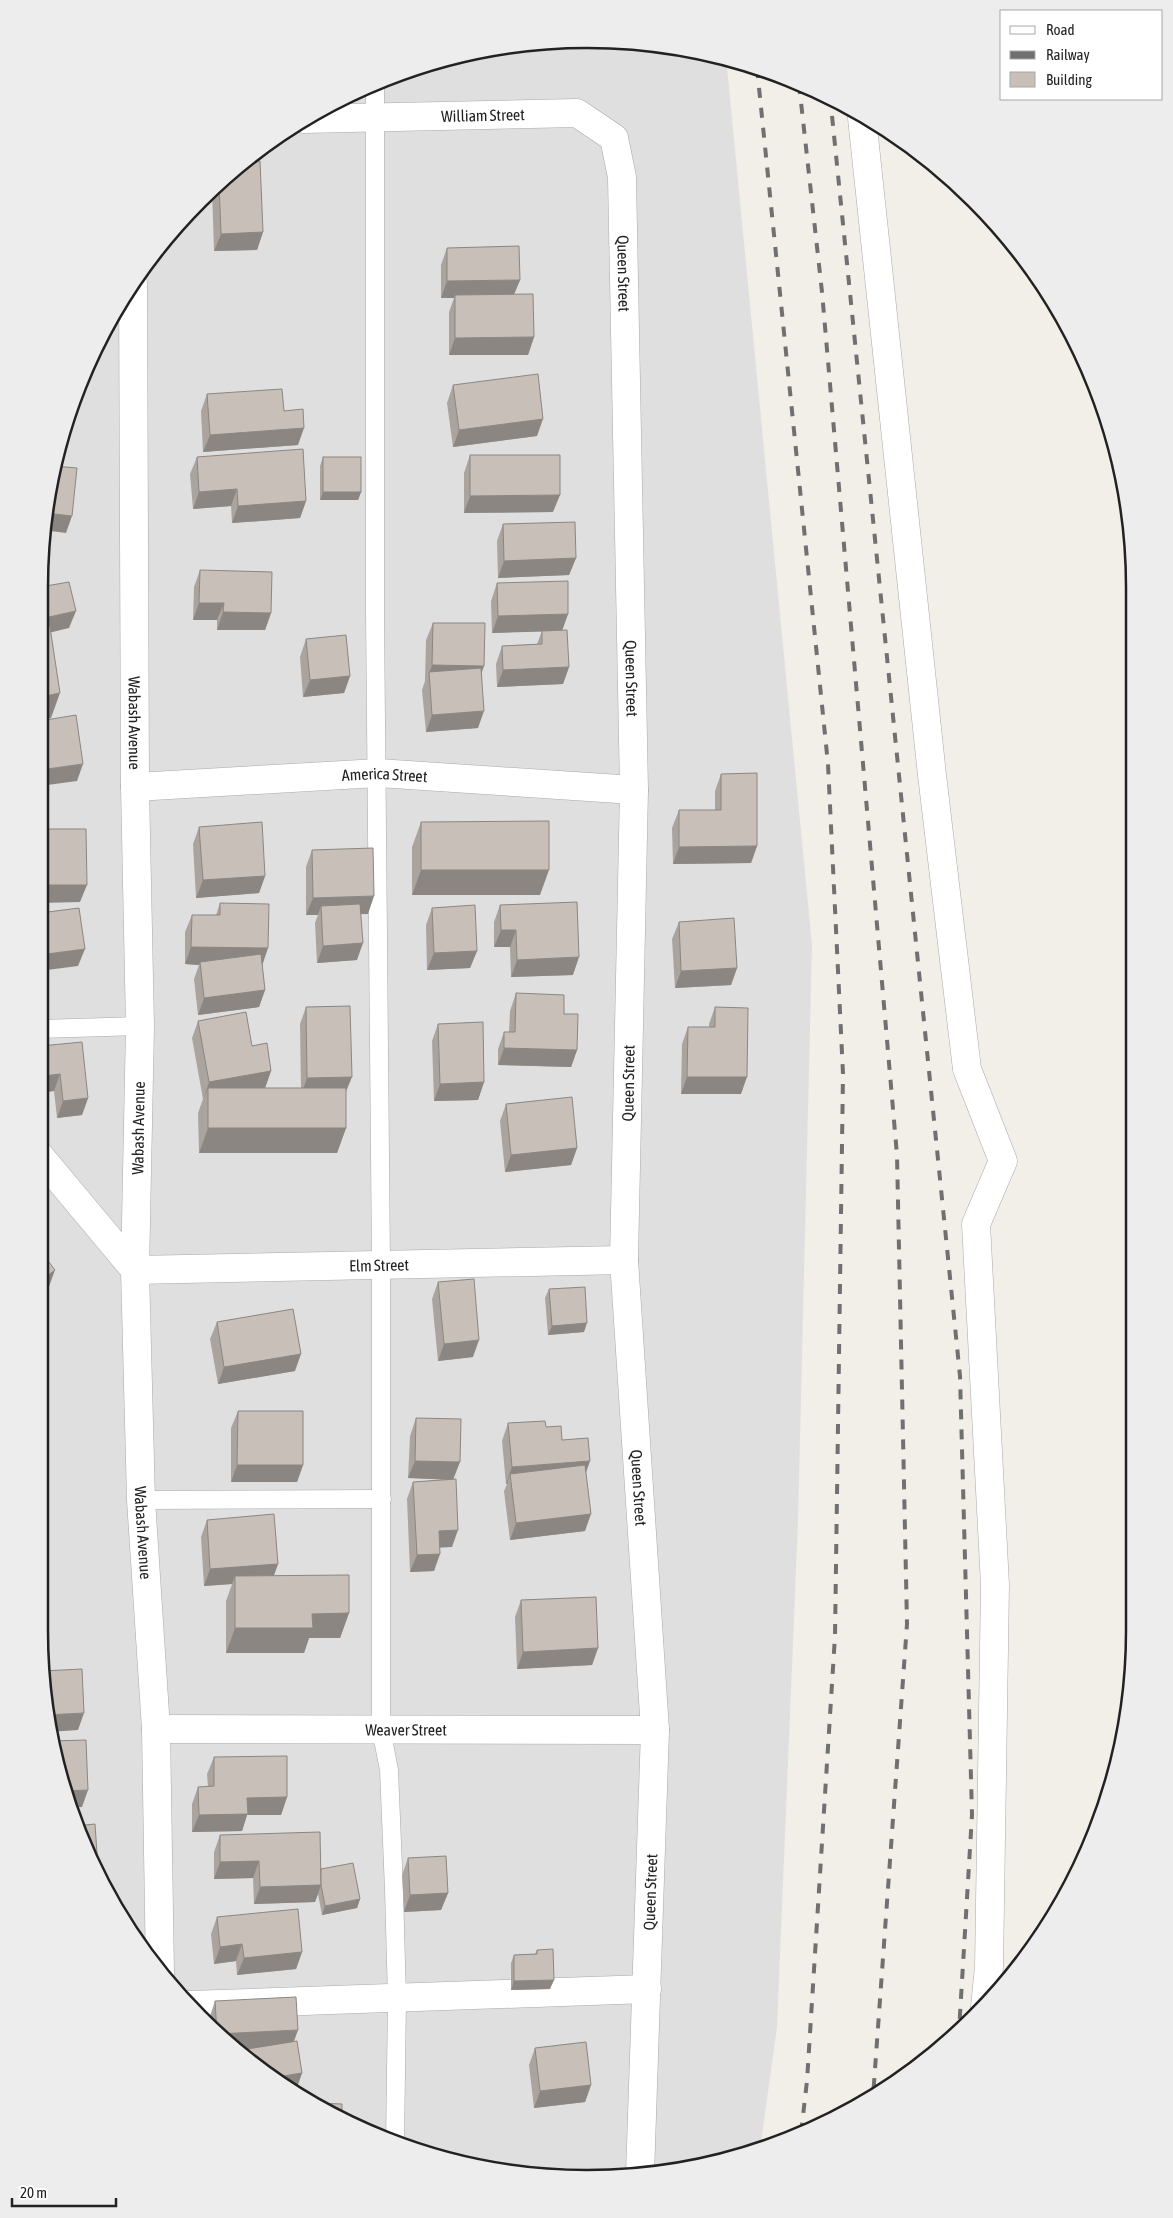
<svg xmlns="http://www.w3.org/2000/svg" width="1173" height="2218" font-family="'Asap Condensed',sans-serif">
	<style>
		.residential { fill: #e0dfdf }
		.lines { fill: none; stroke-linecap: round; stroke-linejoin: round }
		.service-casing { stroke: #a9a9a9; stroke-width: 19 }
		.minor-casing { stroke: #a9a9a9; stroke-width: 29 }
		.service { stroke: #fff; stroke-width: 18 }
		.minor { stroke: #fff; stroke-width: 28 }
		.rail { stroke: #707070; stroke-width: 4; stroke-dasharray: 10 10; stroke-linecap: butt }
		.wall { fill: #aba49e }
		.shaded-wall { fill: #8b8681 }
		.building { fill: #c7bfb8; stroke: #8b8681 }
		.labels { text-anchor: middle; stroke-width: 4; stroke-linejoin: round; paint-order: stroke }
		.street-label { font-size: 16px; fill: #222; stroke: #fff }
		.rim { fill: none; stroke: #222; stroke-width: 2.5 }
	</style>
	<rect width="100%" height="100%" fill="#f2efe9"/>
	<polygon class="residential" points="623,40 726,57 812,945 798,1521 777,2027 760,2149 729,2161 623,2178 550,2178 445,2161 377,2137 282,2087 225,2043 152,1965 112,1905 68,1808 49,1738 39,1631 40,551 57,444 95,344 152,253 226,174 313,112 411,68 515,43"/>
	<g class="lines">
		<g class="service-casing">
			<g id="service">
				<polyline points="375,84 375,613 381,1264 381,1729 389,1770 394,1890 397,1999 395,2144"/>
				<polyline points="39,1029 140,1026"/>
				<polyline points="141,1500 382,1499"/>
			</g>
		</g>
		<g class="minor-casing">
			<g id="minor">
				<polyline points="862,118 932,775 967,1069 1003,1161 976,1224 995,1585 989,1967 985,2007"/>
				<path id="s1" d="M 304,119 L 577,113 L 614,138 L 622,177 L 634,790 L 624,1260 L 655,1730 L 640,2175"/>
				<path id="s2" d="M 133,283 L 135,787 L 140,1026 L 135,1270 L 141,1500 L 156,1729 L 160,1973"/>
				<path id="s3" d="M 135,787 L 378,773 L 634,790"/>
				<path id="s4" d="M 39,1155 L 135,1270 L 624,1260"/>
				<path id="s5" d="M 156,1729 L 655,1730"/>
				<polyline points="190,2005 647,1989"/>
			</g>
		</g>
		<use href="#service" class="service"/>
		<use href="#minor" class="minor"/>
		<g class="rail">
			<polyline points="757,68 828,764 843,1074 835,1636 807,2081 801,2133"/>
			<polyline points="799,84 822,292 897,1155 907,1624 873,2097"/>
			<polyline points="830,96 960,1376 972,1815 959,2031"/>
		</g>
	</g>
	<g class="wall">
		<polygon points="226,174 263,232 257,250 214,251 212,189"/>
		<polygon points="447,248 520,280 514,294 534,337 528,355 449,355 449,312 454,298 441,298 441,265"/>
		<polygon points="453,385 537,436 453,447 447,403"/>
		<polygon points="207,394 284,411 298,445 203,452 201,411"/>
		<polygon points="470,455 553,512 464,513 464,473"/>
		<polygon points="197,457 306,501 300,518 232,523 231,506 193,509 190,474"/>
		<polygon points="323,457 361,492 358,500 320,500 320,466"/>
		<polygon points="503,524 576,558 569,575 498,578 497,541"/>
		<polygon points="200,570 271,613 265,630 217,630 217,620 193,620 194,587"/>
		<polygon points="497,583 568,614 562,630 569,667 563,684 497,687 496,664 502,646 537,644 542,631 492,633 491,601"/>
		<polygon points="433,623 484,666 482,672 478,728 426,732 422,690 425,681 426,640"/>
		<polygon points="306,639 350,676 344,693 303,697 300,657"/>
		<polygon points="721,774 757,846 751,863 673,864 672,828 679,810 715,810 715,791"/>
		<polygon points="421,822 540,895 412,895 412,847"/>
		<polygon points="199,827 265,876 259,893 196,898 193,844"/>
		<polygon points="312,850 368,914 361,914 357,960 317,963 315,923 318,915 306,915 306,867"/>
		<polygon points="220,903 262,966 265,990 259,1007 198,1015 194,979 199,965 185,964 185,932 192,915 216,915"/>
		<polygon points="500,905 573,975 511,977 510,947 494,947 494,922"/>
		<polygon points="432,908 477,951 470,968 427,970 426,925"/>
		<polygon points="679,922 737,968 731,985 675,988 672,939"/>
		<polygon points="516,993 564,1014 577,1050 571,1067 498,1065 498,1049 504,1032 509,1032 510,1011"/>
		<polygon points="306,1007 346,1094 346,1128 337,1153 199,1153 198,1113 203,1099 192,1038 198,1021 252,1046 271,1071 265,1088 301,1088 300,1024"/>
		<polygon points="715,1007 741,1094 681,1094 682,1044 688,1027 709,1027 709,1024"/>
		<polygon points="438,1024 484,1082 478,1100 434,1101 432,1041"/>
		<polygon points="41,1046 88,1098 82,1115 57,1118 54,1091 39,1093 39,1050"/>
		<polygon points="506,1104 577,1148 571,1165 505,1172 500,1121"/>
		<polygon points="438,1282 473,1357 438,1361 432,1299"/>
		<polygon points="549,1289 584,1332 548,1335 545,1298"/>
		<polygon points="217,1322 295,1371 218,1384 210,1339"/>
		<polygon points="238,1411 303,1465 297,1482 231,1482 231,1428"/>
		<polygon points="416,1418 454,1479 452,1547 440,1547 434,1571 410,1572 407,1499 413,1482 450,1479 408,1478 410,1436"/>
		<polygon points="508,1423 546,1427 562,1440 590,1461 586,1471 585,1531 510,1540 504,1491 507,1484 506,1484 502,1441"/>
		<polygon points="207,1520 278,1564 273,1576 349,1613 340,1638 309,1638 304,1653 226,1653 226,1601 232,1584 204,1586 201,1537"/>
		<polygon points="521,1600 598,1648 592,1665 517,1669 515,1617"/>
		<polygon points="214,1757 287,1797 281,1815 247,1815 242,1831 192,1832 192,1804 198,1787 208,1787 207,1774"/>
		<polygon points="220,1835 321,1869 360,1899 357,1908 322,1915 318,1894 315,1902 254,1904 253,1878 214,1879 214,1852"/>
		<polygon points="408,1858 448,1893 441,1910 404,1912 402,1875"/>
		<polygon points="217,1917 302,1952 296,1969 237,1975 236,1961 214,1964 211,1934"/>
		<polygon points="537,1950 550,1989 511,1990 511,1963 514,1955 535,1954"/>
		<polygon points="215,2001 294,2041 302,2073 296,2090 245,2049 225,2043 209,2026 209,2019"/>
		<polygon points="535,2048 591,2085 585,2102 534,2108 529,2065"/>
	</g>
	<g class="shaded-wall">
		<polygon points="263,232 257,250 214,251 221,234"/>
		<polygon points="520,280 513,297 455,295 454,298 441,298 447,281"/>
		<polygon points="534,337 528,355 449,355 455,338"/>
		<polygon points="543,419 537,436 453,447 459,430"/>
		<polygon points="304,428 298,445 203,452 210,435"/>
		<polygon points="237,489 231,506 193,509 199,492"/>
		<polygon points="323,492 361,492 358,500 320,500"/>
		<polygon points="560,495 553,512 464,513 470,496"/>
		<polygon points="306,501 300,518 232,523 238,506"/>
		<polygon points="46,513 72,516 66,533 43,530"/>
		<polygon points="576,558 569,575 498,578 504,561"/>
		<polygon points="199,603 224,603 217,620 193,620"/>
		<polygon points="76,611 69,628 40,635 40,619"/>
		<polygon points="223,612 271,613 265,630 217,630"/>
		<polygon points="568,614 562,631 492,633 498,616"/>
		<polygon points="432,665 484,666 477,683 429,674"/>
		<polygon points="569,667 563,684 497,687 503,670"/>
		<polygon points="350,676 344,693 303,697 310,680"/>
		<polygon points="60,693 51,718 40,720 40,697"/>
		<polygon points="484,711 478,728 426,732 432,715"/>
		<polygon points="83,764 77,781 40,786 40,770"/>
		<polygon points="757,846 751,863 673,864 679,847"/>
		<polygon points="421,870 549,870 540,895 412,895"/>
		<polygon points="265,876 259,893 196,898 203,880"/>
		<polygon points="40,885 87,885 80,902 40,903"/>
		<polygon points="374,896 368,914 321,915 321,906 318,915 306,915 313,898"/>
		<polygon points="501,930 516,930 510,947 494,947"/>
		<polygon points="363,943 357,960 317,963 323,946"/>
		<polygon points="191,947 268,948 262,966 200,962 199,965 185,964"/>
		<polygon points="85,949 78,966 39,971 39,955"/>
		<polygon points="477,951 470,968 427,970 434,953"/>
		<polygon points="579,957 573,975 511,977 517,960"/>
		<polygon points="737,968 731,985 675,988 681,971"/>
		<polygon points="265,990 259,1007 198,1015 204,998"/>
		<polygon points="504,1048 577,1050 571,1067 498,1065"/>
		<polygon points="271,1071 265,1088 208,1088 203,1100 209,1082"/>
		<polygon points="60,1074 54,1091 39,1093 39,1090 44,1076"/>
		<polygon points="352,1077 345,1094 301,1095 307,1078"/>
		<polygon points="687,1077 747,1077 741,1094 681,1094"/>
		<polygon points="484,1082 478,1100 434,1101 440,1084"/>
		<polygon points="88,1098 82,1115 57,1118 63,1101"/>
		<polygon points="208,1128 346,1128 337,1153 199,1153"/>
		<polygon points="577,1148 571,1165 505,1172 511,1155"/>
		<polygon points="55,1270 46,1295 39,1300 39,1282"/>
		<polygon points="587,1323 584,1332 548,1335 552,1326"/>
		<polygon points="479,1340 473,1357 438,1361 444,1344"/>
		<polygon points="301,1354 295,1371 218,1384 224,1367"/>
		<polygon points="415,1461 460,1462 453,1480 408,1478"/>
		<polygon points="590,1461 584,1478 510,1474 507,1484 506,1484 512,1467"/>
		<polygon points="237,1465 303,1465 297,1482 231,1482"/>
		<polygon points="591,1514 585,1531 510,1540 516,1523"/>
		<polygon points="458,1530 452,1547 433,1548 439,1531"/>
		<polygon points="440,1554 434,1571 410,1572 417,1555"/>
		<polygon points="278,1564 272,1581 235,1576 232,1584 204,1586 210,1569"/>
		<polygon points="349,1613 340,1638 309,1638 304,1653 226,1653 235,1628 312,1614"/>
		<polygon points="598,1648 592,1665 517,1669 523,1652"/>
		<polygon points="84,1713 78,1730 49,1732 47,1715"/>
		<polygon points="88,1790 82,1807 68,1808 63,1791"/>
		<polygon points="287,1797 281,1815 247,1815 242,1831 192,1832 199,1815 247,1798"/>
		<polygon points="259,1861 253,1878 214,1879 220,1862"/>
		<polygon points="321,1885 315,1902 254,1904 260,1887"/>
		<polygon points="448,1893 441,1910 404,1912 410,1895"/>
		<polygon points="360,1899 357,1908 322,1915 325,1906"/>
		<polygon points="242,1944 236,1961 214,1964 220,1947"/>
		<polygon points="302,1952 296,1969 237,1975 244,1958"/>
		<polygon points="554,1980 550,1989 511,1990 514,1981"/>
		<polygon points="298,2030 292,2047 234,2050 225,2043 217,2034"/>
		<polygon points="302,2073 296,2090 290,2091 282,2087 271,2078"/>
		<polygon points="591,2085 585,2102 534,2108 540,2091"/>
	</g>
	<g class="building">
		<polygon points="244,161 260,161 263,232 221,234 219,182 226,174"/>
		<polygon points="519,246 520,280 447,281 447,248"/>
		<polygon points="533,294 534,337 455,338 455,295"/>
		<polygon points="538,374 543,419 459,430 453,385"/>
		<polygon points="282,389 284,411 303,409 304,428 210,435 207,394"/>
		<polygon points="303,449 306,501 238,506 237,489 199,492 197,457"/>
		<polygon points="470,455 560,455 560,495 470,496"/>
		<rect x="323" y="457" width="38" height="35"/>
		<polygon points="54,466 77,468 72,516 46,513"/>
		<polygon points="575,522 576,558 504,561 503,524"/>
		<polygon points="200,570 272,572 271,613 223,612 224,603 199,603"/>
		<polygon points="568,581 568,614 498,616 497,583"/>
		<polygon points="69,582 76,611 49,617 48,614 40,615 40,587"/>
		<polygon points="48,614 60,693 40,697 40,615"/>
		<polygon points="433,623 485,623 484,666 432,665"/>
		<polygon points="567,630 569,667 503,670 502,646 542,644 542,631"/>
		<polygon points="346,635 350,676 310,680 306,639"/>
		<polygon points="481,668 484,711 432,715 429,672"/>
		<polygon points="76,715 83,764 40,770 40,721"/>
		<polygon points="757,773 757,846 679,847 679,810 721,810 721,774"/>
		<polygon points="549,821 549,870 421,870 421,822"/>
		<polygon points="262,822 265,876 203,880 199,827"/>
		<polygon points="40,829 86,829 87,885 40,885"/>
		<polygon points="373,848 374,896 313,898 312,850"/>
		<polygon points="577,902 579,957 517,960 516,930 501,930 500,905"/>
		<polygon points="220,903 269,904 268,948 191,947 192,915 220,915"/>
		<polygon points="360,904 363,943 323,946 321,906"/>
		<polygon points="475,905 477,951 434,953 432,908"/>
		<polygon points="79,908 85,949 39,955 40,913"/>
		<polygon points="734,918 737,968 681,971 679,922"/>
		<polygon points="261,954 265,990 204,998 200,962"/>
		<polygon points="516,993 564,995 564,1014 578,1014 577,1050 504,1048 504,1032 515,1032"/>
		<polygon points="350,1006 352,1077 307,1078 306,1007"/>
		<polygon points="715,1007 748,1008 747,1077 687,1077 688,1027 715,1027"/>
		<polygon points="246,1012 252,1046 267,1043 271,1071 209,1082 198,1021"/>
		<polygon points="483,1022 484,1082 440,1084 438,1024"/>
		<polygon points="82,1042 88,1098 63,1101 60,1074 44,1076 41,1046"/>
		<rect x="208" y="1088" width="138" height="40"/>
		<polygon points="572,1097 577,1148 511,1155 506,1104"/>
		<polygon points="39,1249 55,1270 39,1282"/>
		<polygon points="474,1279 479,1340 444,1344 438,1282"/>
		<polygon points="585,1287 587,1323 552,1326 549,1289"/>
		<polygon points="293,1309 301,1354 224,1367 217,1322"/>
		<polygon points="238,1411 303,1411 303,1465 237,1465"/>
		<polygon points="416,1418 461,1419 460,1462 415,1461"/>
		<polygon points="545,1421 546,1427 561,1426 562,1440 588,1438 590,1461 512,1467 508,1423"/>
		<polygon points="585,1465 591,1514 516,1523 510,1474"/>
		<polygon points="456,1479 458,1530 439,1531 440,1554 417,1555 413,1482"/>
		<polygon points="274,1514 278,1564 210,1569 207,1520"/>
		<polygon points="349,1575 349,1613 312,1614 313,1628 235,1628 235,1576"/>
		<polygon points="596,1597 598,1648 523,1652 521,1600"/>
		<polygon points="82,1669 84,1713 47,1715 43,1671"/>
		<polygon points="86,1740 88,1790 63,1791 50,1741"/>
		<polygon points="287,1756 287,1797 247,1798 248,1814 199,1815 198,1787 214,1786 214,1757"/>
		<polygon points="95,1824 98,1868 95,1868 76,1826"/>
		<polygon points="320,1832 321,1885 260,1887 259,1861 220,1862 220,1835"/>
		<polygon points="446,1856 448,1893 410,1895 408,1858"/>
		<polygon points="353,1863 360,1899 325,1906 321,1885 321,1869"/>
		<polygon points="298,1909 302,1952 244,1958 242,1944 220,1947 217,1917"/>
		<polygon points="553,1949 554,1980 514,1981 514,1955 537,1954 537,1950"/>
		<polygon points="296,1997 298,2030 217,2034 215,2001"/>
		<polygon points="297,2041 302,2073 271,2078 235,2051"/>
		<polygon points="586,2042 591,2085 540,2091 535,2048"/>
		<polygon points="313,2103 342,2104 342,2119"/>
	</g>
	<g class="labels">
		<g class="street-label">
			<text dy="6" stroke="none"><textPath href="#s1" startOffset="179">William Street</textPath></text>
			<text dy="6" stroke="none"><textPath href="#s1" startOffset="454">Queen Street</textPath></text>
			<text dy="6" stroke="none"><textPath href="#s1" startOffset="859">Queen Street</textPath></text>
			<text dy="6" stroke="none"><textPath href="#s2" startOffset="440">Wabash Avenue</textPath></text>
			<text dy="6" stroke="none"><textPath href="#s3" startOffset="250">America Street</textPath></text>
			<text transform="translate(628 1083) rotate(-89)" y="6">Queen Street</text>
			<text transform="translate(138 1128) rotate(-89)" y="6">Wabash Avenue</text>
			<text dy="6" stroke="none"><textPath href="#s4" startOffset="394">Elm Street</textPath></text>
			<text dy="6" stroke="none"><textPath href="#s1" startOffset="1669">Queen Street</textPath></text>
			<text dy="6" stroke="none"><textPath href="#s2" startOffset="1250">Wabash Avenue</textPath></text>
			<text dy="6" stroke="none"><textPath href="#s5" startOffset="250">Weaver Street</textPath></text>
			<text transform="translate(650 1892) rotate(-88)" y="6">Queen Street</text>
		</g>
	</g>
	<path d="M0 0H1173V2218H0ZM587 48H587A539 539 0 0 1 1126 587V1631A539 539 0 0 1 587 2170H587A539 539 0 0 1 48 1631V587A539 539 0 0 1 587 48Z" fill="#ededed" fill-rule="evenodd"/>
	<path class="rim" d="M587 48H587A539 539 0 0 1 1126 587V1631A539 539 0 0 1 587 2170H587A539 539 0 0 1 48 1631V587A539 539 0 0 1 587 48Z"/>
	<rect x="1000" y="10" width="162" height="90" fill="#ffffff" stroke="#a7a7a7"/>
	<rect x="1010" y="26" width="25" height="8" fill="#ffffff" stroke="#a7a7a7"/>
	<text x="1046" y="35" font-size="15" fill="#222222">Road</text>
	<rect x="1010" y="51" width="25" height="8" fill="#707070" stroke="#a7a7a7"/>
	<text x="1046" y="60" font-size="15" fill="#222222">Railway</text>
	<rect x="1010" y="72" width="25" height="15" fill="#c7bfb8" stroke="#a7a7a7"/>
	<text x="1046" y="85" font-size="15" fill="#222222">Building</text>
	<path d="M12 2198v8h104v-8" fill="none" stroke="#222222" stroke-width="2.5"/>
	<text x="20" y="2198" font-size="15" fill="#222222" stroke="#ffffff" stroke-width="4" paint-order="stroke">20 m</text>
</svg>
